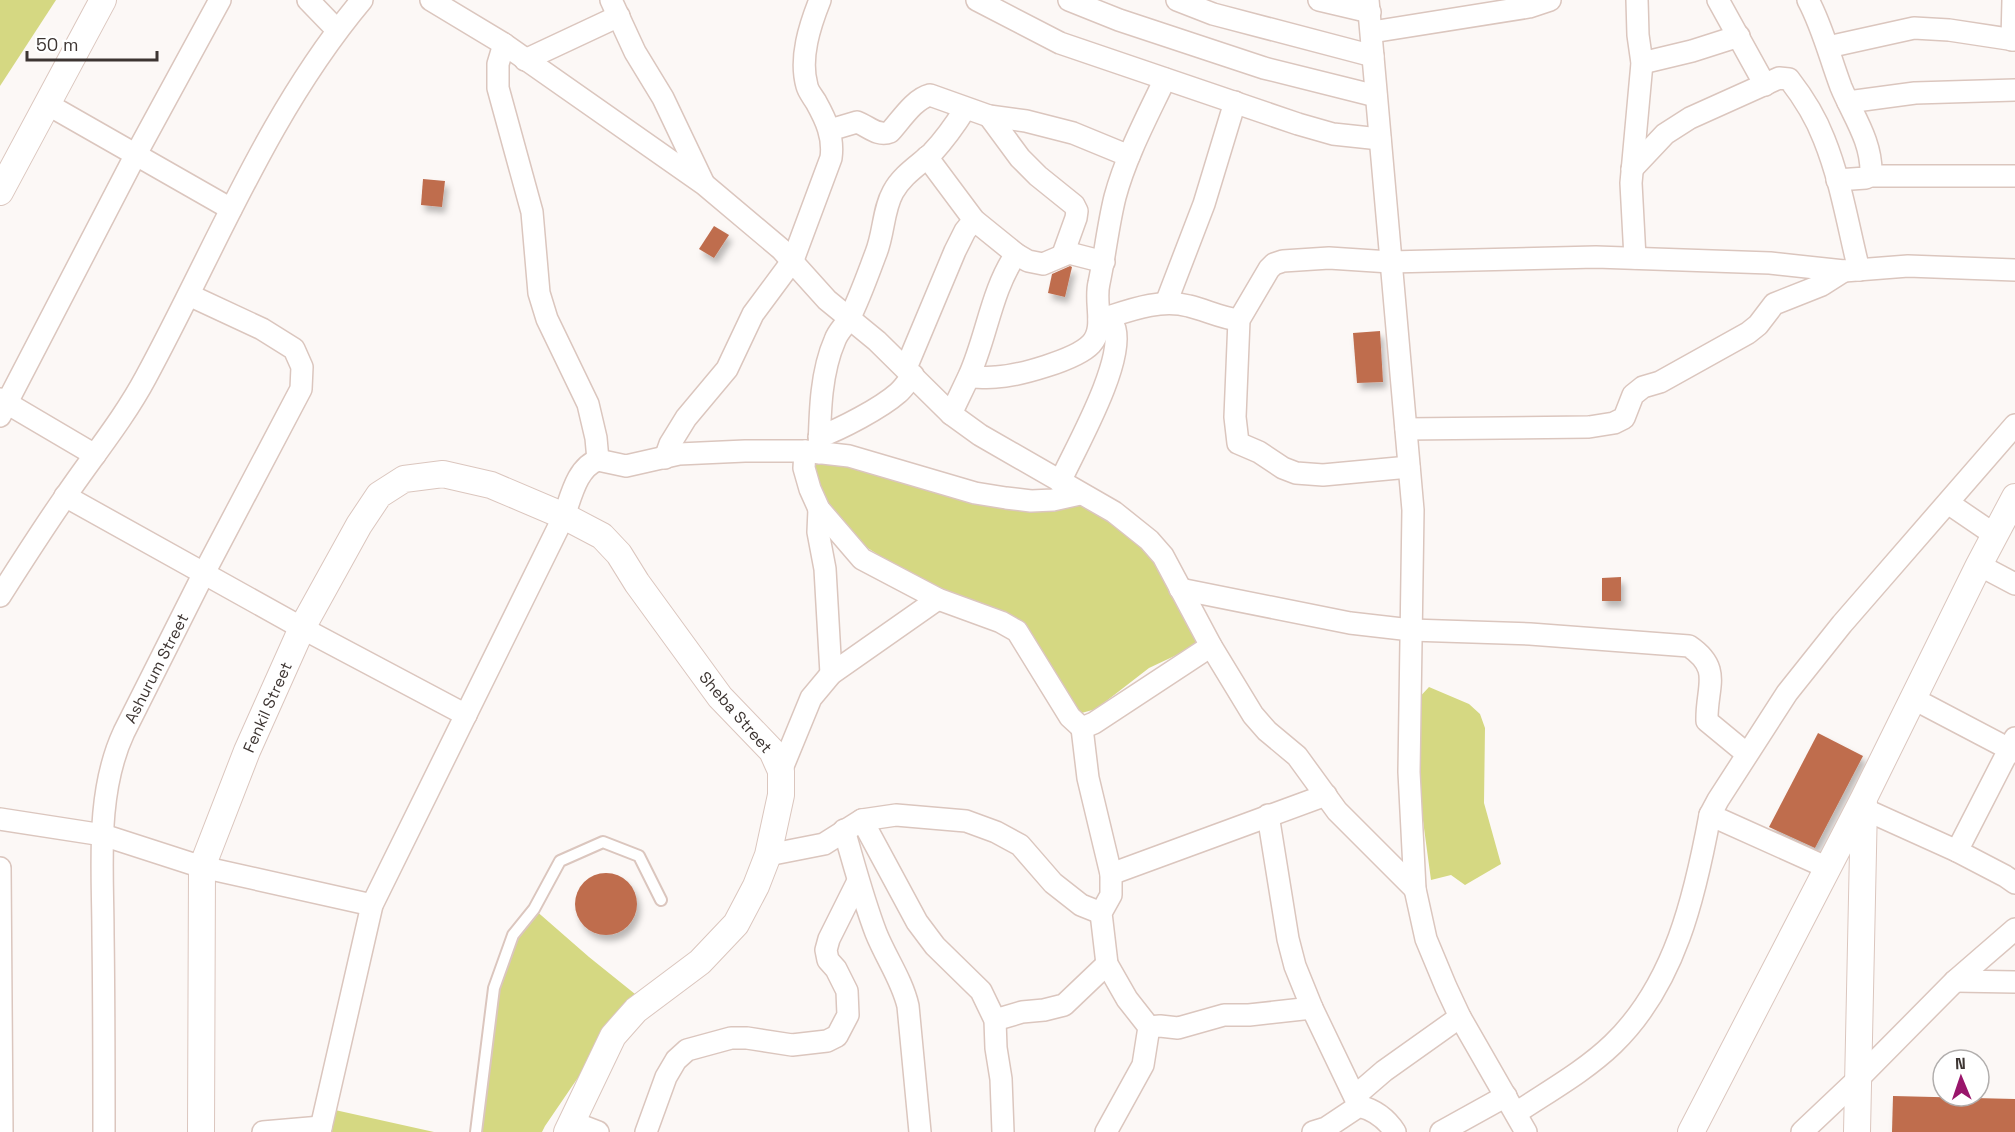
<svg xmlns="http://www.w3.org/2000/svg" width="2015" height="1132" font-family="'Space Grotesk',sans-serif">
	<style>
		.green { fill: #d5d882 }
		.building { fill: #bf6d4e; filter: url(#shadow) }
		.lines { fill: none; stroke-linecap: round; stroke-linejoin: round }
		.service-casing { stroke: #dbc6be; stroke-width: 14 }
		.minor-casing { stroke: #dbc6be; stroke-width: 24 }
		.tertiary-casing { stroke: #dbc6be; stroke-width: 28 }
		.service { stroke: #fff; stroke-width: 10 }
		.minor { stroke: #fff; stroke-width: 21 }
		.tertiary { stroke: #fff; stroke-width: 26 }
		.labels { text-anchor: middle; stroke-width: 5; stroke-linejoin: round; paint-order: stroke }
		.street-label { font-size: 16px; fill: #3d3532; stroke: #fff }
	</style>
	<defs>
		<filter id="shadow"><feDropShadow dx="3.5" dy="6" stdDeviation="3" flood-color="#0004"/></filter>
	</defs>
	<rect width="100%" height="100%" fill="#fcf8f6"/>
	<g class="green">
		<polygon points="0,0 56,0 0,86"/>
		<polygon points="812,452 980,493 1103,507 1155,547 1202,643 1149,668 1096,709 1078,714 1070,704 1018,619 928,587 860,543 825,502 812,476"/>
		<polygon points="1429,687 1469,704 1480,714 1485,728 1484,803 1501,864 1465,885 1451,875 1431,880 1417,776 1415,702"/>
		<polygon points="534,909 589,957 635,994 545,1126 542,1132 476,1132 494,988 513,935"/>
		<polygon points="335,1110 434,1132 331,1132"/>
	</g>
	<g class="building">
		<polygon points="423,179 445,181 442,207 421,205"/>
		<polygon points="714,226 729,235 714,258 699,249"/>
		<polygon points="1070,266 1072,267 1065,297 1048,293 1052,274"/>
		<polygon points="1380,331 1383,382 1357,383 1353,333"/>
		<polygon points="1621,577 1621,601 1602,601 1602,578"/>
		<polygon points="1818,733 1863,756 1815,848 1769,827"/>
		<circle cx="606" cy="904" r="31"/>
		<polygon points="1893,1096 2015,1099 2015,1132 1892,1132"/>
	</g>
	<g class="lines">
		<g class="service-casing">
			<polyline id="service" points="476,1132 494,988 513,935 534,909 560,861 603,842 639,856 661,900"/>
		</g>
		<g class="minor-casing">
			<g id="minor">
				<polyline points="308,0 337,30"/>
				<polyline points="431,0 504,44 705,185 781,249 827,300 877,341 951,414 980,435 1114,512 1149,540 1163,556 1211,646 1253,715 1267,731 1297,756 1337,811 1415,889"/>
				<polyline points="611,0 635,52 663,98 703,182"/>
				<polyline points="977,0 1060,43 1298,124 1333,134 1380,139"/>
				<polyline points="1069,0 1119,20 1264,68 1376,96"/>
				<polyline points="1177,0 1213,14 1373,56"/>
				<polyline points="1319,0 1370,12"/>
				<polyline points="1368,0 1413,510 1409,772 1415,889 1426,939 1446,987 1460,1017 1526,1132"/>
				<polyline points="1718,0 1765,85"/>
				<path d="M 1808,0 C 1823,28 1830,58 1841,87 C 1853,116 1872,141 1871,174 L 1866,178 L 1837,180"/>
				<polyline points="1372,32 1529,7 1550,0"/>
				<polyline points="2012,40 2013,0"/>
				<polyline points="504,44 498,64 498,88 532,212 539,293 547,319 588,404 596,438 598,460"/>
				<polyline points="1828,47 1914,28 1949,30 2015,40"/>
				<polyline points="525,60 619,16"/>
				<polyline points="1642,63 1692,51 1739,36"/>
				<polyline points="1848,102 1915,93 2015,90"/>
				<polyline points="47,104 231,209"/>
				<polyline points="989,116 1020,158 1038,176 1074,205 1077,211 1076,218 1063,254"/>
				<path d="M 830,130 L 857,122 C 868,126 878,137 890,132 C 901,120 914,99 930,95 L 989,116 L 1026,121 L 1073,133 L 1129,156"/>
				<polyline points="927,157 974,220 1016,254 1028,261 1043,264 1069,253 1104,262"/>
				<path d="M 1632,169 L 1665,134 L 1690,118 L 1779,78 L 1789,79 C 1803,97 1816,118 1824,139 C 1841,181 1848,226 1859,270"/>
				<polyline points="1869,176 2015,176"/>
				<polyline points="1635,258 1631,183 1642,63 1638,35 1637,0"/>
				<polyline points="1166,303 1204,204 1235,102"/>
				<path d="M 1099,320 C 1128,311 1159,298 1189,306 C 1206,310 1221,318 1239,320"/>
				<polyline points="906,368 955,251 965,231 974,220"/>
				<path d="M 969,377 C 978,377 987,378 996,377 C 1018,376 1076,360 1091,344 C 1106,328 1094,303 1099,283 C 1105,255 1108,225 1115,197 C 1126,156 1147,117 1165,79"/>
				<polyline points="0,399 95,455"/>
				<path d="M 951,414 C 957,401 963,389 969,376 C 987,336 991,291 1016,254"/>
				<polyline points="0,416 135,156 220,0"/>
				<polyline points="1406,429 1589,427 1614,423 1624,418 1633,395 1643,387 1660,382 1748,333 1758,325 1774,304 1822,285 1844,271"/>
				<path d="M 819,437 C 841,429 881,408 898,393 C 904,388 908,381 913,375"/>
				<polyline points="805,451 804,468 810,489 819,509 862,559 938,599 1001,622 1017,631 1070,717 1082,728 1094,723 1211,646"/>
				<path d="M 819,453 C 820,416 820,374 835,340 C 838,331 846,325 850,317 C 860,297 868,274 876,253 C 884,233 883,210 893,192 C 902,175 919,165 932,153 C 945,139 955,125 965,109"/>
				<path d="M 665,458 L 670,444 L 686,418 L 727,369 L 753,314 L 793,260 L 831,158 C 834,137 826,120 816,102 C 813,97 808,91 807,86 C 799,58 810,25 820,0"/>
				<polyline points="1409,467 1323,475 1296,473 1283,468 1259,452 1238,443 1235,417 1239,320 1269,269 1274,264 1283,261 1329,258 1390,262 1596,257 1770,263 1844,271 1908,266 2015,270"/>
				<path d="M 1060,482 C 1075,449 1124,364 1115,329 C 1114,325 1111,321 1108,317"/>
				<polyline points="65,496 302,628 466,715"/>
				<polyline points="1948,503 1995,535"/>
				<polyline points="819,509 818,532 825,569 831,674"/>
				<polyline points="1979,565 2015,584"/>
				<path d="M 1180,589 L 1350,623 L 1411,630 L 1530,634 L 1689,646 C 1723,669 1706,687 1707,721 L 1747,754"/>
				<path d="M 0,596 C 21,563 42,530 65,497 C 92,457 123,420 146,377 C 215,250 268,112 362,0"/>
				<polyline points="1914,699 2015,752"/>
				<polyline points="1082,728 1088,778 1111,874 1111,895 1101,913 1107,964 1127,999 1149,1027 1143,1065 1106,1132"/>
				<polyline points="781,771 811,698 831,674 938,599"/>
				<polyline points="1864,809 1957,851 2015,738"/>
				<polyline points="1268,815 1288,939 1295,966 1312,1008 1359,1106"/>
				<polyline points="0,819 103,835 202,867 372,905"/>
				<polyline points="862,820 917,922 935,946 981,991 995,1020 996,1048 1001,1079 1003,1132"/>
				<path d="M 844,830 C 854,864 863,899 876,933 C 886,958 902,980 908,1006 L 920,1132"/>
				<polyline points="1957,851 2005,876 2015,883"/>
				<polyline points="768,855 824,844 862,820 896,815 966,821 996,832 1020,845 1053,883 1081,905 1101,913"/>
				<polyline points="0,868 2,1132"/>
				<polyline points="1828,868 1710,815 1718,800 1787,693 1842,624 2015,425"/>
				<polyline points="1111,874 1326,795"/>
				<polyline points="1955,981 2015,982"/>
				<polyline points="995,1020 1022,1012 1044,1010 1064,1005 1107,964"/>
				<polyline points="1149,1027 1160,1026 1178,1028 1224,1015 1249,1015 1312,1008"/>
				<polyline points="1355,1096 1384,1071 1460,1017"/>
				<path d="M 1516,1113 C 1549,1091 1585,1071 1613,1044 C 1675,984 1695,896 1710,815"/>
				<polyline points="572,1122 598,1132"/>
				<path d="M 104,1132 C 104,1066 104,1001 103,935 C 103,868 95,794 124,732 L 204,573 L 301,389 L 302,367 L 294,349 L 262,329 L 189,295"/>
				<polyline points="263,1132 321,1127"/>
				<path d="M 320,1132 L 372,905 L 564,516 C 571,497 577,467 598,460 L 626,466 L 679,454 L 745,451 L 805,451 L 849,456 L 975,493 L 1006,498 L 1031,501 L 1053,500 L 1080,494"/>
				<polyline points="646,1132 666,1077 676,1060 687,1050 731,1038 747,1038 792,1045 827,1041 837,1036 848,1015 847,991 836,969 828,960 826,950 829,939 858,881"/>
				<path d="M 1313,1132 L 1326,1128 L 1359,1106 C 1375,1110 1386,1118 1395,1132"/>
				<polyline points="1441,1132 1506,1096"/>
				<polyline points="1802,1132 1857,1080 1955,981 2015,929"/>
			</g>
		</g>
		<g class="tertiary-casing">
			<g id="tertiary">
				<polyline points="0,192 103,0"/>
				<polyline points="201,1132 202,867 247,751 302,628 359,525 379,495 404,479 443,474 491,485 564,516 602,536 619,554 637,583 720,697 772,751 781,771 781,795 768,855 756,886 736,924 700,962 636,1010 613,1036 567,1132"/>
				<polyline points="1691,1132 1864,798 1979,565 2015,497"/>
				<polyline points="1857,1132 1864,804"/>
			</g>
		</g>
		<use href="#service" class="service"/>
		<use href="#minor" class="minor"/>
		<use href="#tertiary" class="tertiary"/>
	</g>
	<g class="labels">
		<g class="street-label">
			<text transform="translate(156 668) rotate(-63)" y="6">Ashurum Street</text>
			<text transform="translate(267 707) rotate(-66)" y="6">Fenkil Street</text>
			<text transform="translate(736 712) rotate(49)" y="6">Sheba Street</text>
		</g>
	</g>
	<g transform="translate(1961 1078) rotate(358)"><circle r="28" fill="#ffffff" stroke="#b1aead" stroke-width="1.5"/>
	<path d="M0-4.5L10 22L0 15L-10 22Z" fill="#99166b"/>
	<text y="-9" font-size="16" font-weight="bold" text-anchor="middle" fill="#3d3532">N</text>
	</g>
	<path d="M27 51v9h130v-9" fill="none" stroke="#3d3532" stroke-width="3"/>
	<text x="36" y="51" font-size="18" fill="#3d3532" stroke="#ffffff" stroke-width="4.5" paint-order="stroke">50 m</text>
</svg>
